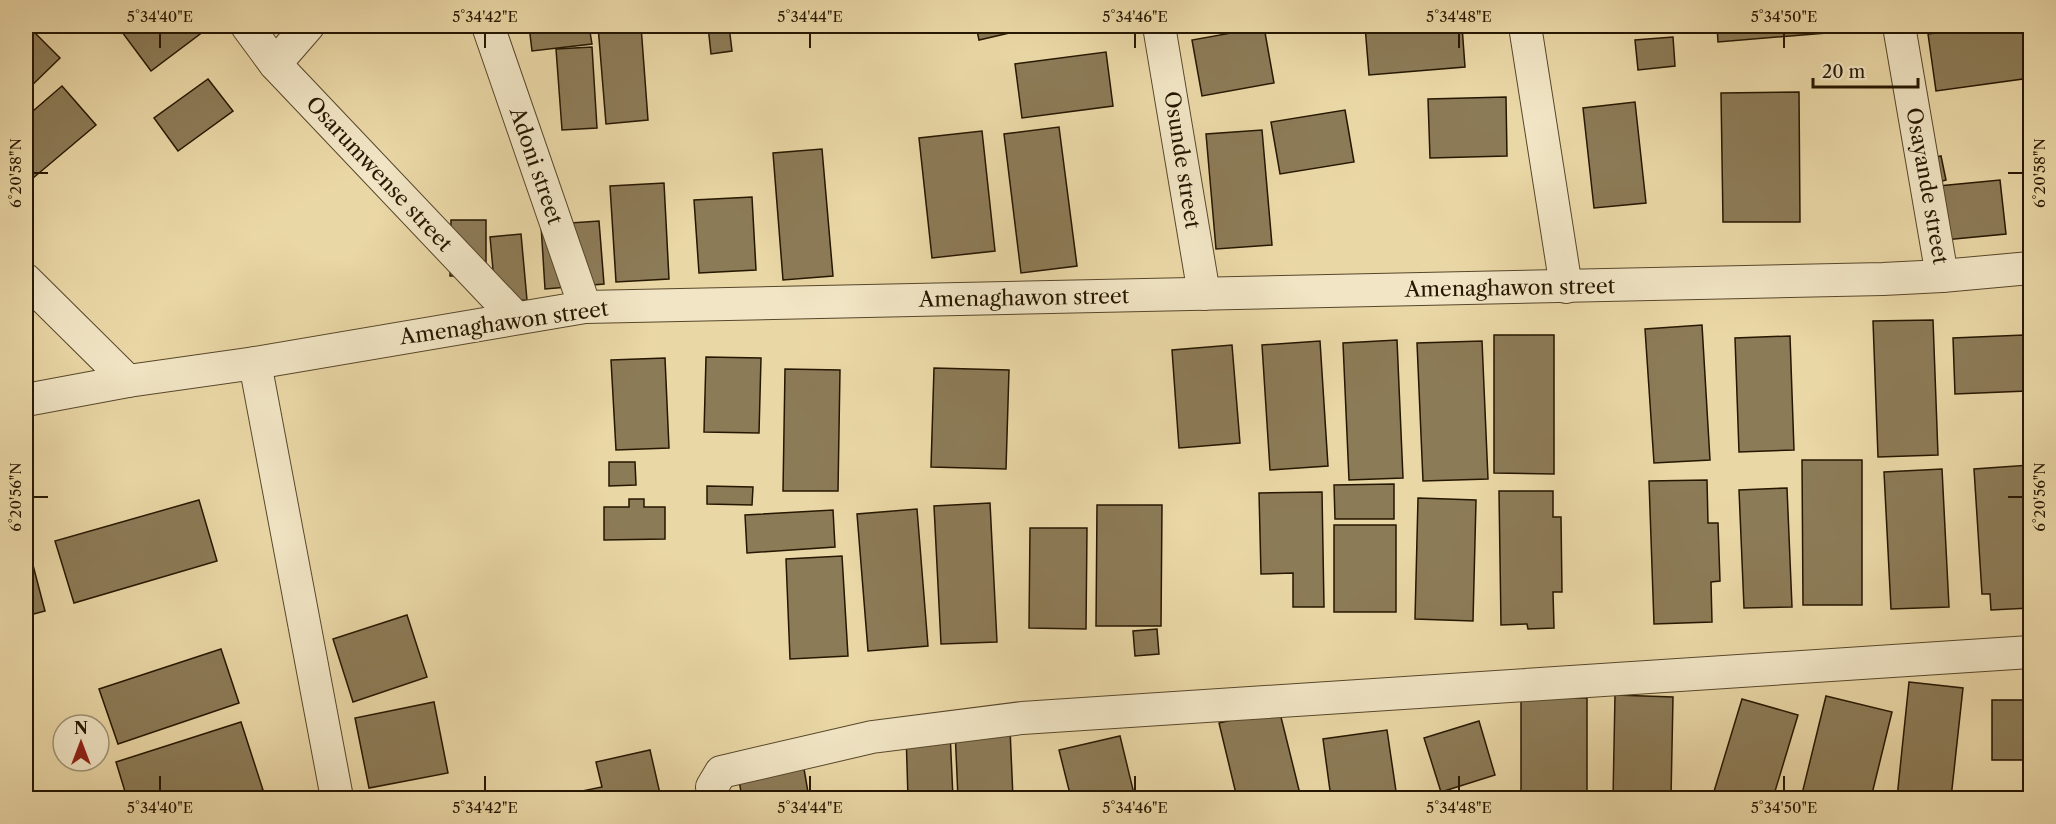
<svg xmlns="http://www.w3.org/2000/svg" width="2056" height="824" font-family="'Libre Caslon Text',serif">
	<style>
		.building { fill: #8c7b57; stroke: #261701; stroke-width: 1.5 }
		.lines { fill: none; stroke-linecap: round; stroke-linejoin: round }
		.street-casing { stroke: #57472a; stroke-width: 34 }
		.street { stroke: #f1e5c5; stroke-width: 32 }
		.ticks { fill: none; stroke: #261701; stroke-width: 2 }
		.labels { text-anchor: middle; stroke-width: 4.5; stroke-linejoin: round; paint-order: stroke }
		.street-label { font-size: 21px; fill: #261701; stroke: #f1e5c5 }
		.neatline { fill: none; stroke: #261701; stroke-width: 2 }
		.ticks-label { font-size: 15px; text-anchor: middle; fill: #261701 }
	</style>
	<rect width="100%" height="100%" fill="#ead7a6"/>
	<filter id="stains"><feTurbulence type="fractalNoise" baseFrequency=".00333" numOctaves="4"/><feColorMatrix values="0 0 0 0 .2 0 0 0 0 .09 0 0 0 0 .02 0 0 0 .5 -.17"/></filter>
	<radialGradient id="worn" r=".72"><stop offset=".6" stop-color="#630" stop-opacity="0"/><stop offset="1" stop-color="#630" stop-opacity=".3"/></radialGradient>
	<g class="building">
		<polygon points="26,26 28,26 60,58 26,91"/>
		<polygon points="122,26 201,26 204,31 151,71 119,28"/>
		<polygon points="529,26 589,26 592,44 532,51"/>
		<polygon points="598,26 641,26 648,120 606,124"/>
		<polygon points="708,26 729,26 732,51 711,54"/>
		<polygon points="976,26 1040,26 979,40"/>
		<polygon points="1365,26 1462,26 1465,67 1369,75"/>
		<polygon points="1717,26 1851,26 1851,31 1718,42"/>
		<polygon points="1903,26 1936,26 1937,28 1904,33"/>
		<polygon points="1988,26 2030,26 2030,78 1936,91 1928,34"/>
		<polygon points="1264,27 1274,83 1202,96 1192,40"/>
		<polygon points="1673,37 1675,66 1638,70 1635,40"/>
		<polygon points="592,47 597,128 562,130 556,49"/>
		<polygon points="1106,52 1113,106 1022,118 1015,64"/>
		<polygon points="208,79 233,111 178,151 154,118"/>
		<polygon points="62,86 96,125 26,184 26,117"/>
		<polygon points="1799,92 1800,222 1723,222 1721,93"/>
		<polygon points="1506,97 1507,156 1430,158 1428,99"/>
		<polygon points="1635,102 1646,203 1594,208 1583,108"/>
		<polygon points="1345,110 1354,162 1280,174 1271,122"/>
		<polygon points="1059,127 1077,266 1021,273 1004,134"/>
		<polygon points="1262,130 1272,245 1216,249 1206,134"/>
		<polygon points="982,131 995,251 932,258 919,138"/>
		<polygon points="822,149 833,276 783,280 773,153"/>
		<polygon points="1941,156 1946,180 1928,185 1923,160"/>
		<polygon points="2000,180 2006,234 1934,241 1928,187"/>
		<polygon points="664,183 669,279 616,282 610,186"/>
		<polygon points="752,197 756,270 699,273 694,200"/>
		<polygon points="451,220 486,220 486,276 450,276"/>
		<polygon points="599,221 604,284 545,289 541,225"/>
		<polygon points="521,234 527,300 496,302 490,237"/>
		<polygon points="1933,320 1938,455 1878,457 1873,321"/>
		<polygon points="1702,325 1710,460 1654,463 1645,329"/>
		<polygon points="1494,335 1554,335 1554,474 1494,473"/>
		<polygon points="2024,335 2027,391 1955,394 1953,338"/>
		<polygon points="1790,336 1794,450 1739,452 1735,338"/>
		<polygon points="1397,340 1403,478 1349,480 1343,343"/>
		<polygon points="1320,341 1328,466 1270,470 1262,345"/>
		<polygon points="1482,341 1488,479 1423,481 1417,343"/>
		<polygon points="1232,345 1240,443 1179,448 1172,350"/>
		<polygon points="706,357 761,358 759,433 704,432"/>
		<polygon points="665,358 669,448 616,450 611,360"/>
		<polygon points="934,368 1009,370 1006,469 931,467"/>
		<polygon points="785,369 840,370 838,491 783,491"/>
		<polygon points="1802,460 1862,460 1862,605 1803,605"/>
		<polygon points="609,462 635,462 636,485 609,486"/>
		<polygon points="2030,465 2030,608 1991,610 1990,594 1982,594 1974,469"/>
		<polygon points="1942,469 1949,607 1891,609 1884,472"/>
		<polygon points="1707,480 1708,523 1718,523 1720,581 1711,582 1712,622 1654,624 1649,481"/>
		<polygon points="1394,484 1394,519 1335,519 1334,485"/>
		<polygon points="707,486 753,487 752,505 707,504"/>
		<polygon points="1787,488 1792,607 1744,608 1739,490"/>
		<polygon points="1499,491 1553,491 1553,517 1561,517 1562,592 1553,592 1554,628 1528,629 1527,624 1501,625"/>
		<polygon points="1322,492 1324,607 1293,607 1293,573 1261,574 1259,493"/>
		<polygon points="1418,498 1476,500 1473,621 1415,619"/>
		<polygon points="629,499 644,499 644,507 665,507 665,539 604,540 604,507 629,507"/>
		<polygon points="199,500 217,561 74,603 55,541"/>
		<polygon points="990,503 997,642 941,644 934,506"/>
		<polygon points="1097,505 1162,505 1161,626 1096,626"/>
		<polygon points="917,509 928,646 868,651 857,514"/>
		<polygon points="833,510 835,547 747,553 745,515"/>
		<rect x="1334" y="525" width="62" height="87"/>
		<polygon points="1030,528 1087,528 1086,629 1029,628"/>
		<polygon points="29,550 45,611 26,616 26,551"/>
		<polygon points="842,556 848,656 790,659 786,559"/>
		<polygon points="407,615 427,677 353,702 333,639"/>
		<polygon points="1157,629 1159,654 1135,656 1133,631"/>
		<polygon points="221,649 239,703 118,744 99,689"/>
		<polygon points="1909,682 1963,688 1951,798 1897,798"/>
		<polygon points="1615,695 1673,697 1671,798 1613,798"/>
		<polygon points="1826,696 1892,712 1871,798 1801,798"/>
		<rect x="1521" y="698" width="66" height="100"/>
		<polygon points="1742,699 1798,715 1773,798 1712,798"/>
		<rect x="1992" y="700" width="38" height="60"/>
		<polygon points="434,702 448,773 369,788 355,718"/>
		<polygon points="1279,709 1301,798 1237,798 1219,723"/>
		<polygon points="1479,721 1495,775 1441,792 1424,738"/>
		<polygon points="241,722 263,790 236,798 127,798 116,762"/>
		<polygon points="1010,729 1013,798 958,798 955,730"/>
		<polygon points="1387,730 1397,798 1331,798 1323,739"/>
		<polygon points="950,732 953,798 908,798 906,733"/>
		<polygon points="1120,736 1135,798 1071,798 1059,750"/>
		<polygon points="650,750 661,798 578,798 577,792 602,787 596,762"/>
		<polygon points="803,763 809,798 742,798 738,774"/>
	</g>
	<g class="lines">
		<g class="street-casing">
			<g id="street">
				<polyline points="247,26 275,64 516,318"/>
				<polyline points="488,26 585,307"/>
				<polyline points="1159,26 1204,294"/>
				<polyline points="1525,26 1566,287"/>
				<polyline points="1899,26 1942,276"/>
				<polyline points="275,64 308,26"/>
				<polyline points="26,280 128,381"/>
				<polyline points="255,363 337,798"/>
				<polyline points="26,400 128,381 255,363 585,307 1883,279 1942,276 2030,268"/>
				<polyline points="714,798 712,787 721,772 872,737 1022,718 2030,652"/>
			</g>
		</g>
		<use href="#street" class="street"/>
	</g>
	<path class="ticks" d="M 160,33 L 160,48M 485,33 L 485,48M 810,33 L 810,48M 1135,33 L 1135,48M 1459,33 L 1459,48M 1784,33 L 1784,48M 33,173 L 48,173M 2008,173 L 2023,173M 33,497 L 48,497M 2008,497 L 2023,497M 160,776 L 160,791M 485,776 L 485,791M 810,776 L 810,791M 1135,776 L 1135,791M 1459,776 L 1459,791M 1784,776 L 1784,791"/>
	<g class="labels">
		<g class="street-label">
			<text transform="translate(1182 160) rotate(81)" y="7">Osunde street</text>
			<text transform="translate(536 166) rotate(71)" y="7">Adoni street</text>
			<text transform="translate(379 174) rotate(47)" y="7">Osarumwense street</text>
			<text transform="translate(1927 186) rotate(80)" y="7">Osayande street</text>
			<text transform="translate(1510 288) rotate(-1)" y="7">Amenaghawon street</text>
			<text transform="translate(1024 298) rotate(-1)" y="7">Amenaghawon street</text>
			<text transform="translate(504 323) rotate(-8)" y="7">Amenaghawon street</text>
		</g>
	</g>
	<rect width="2056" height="824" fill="none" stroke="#ead7a6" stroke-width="66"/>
	<g transform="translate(81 743)"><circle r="28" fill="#f1e5c5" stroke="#a09377" stroke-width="1.5"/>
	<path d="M0-4.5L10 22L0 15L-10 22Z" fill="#8f2418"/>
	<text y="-9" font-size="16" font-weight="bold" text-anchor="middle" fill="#261701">N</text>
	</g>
	<path d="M1813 78v9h105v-9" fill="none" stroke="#261701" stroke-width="3"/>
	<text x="1822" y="78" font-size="18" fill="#261701" stroke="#f1e5c5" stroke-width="4.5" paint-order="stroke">20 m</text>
	<rect x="33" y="33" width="1990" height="758" class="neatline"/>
	<g class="ticks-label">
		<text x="160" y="22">5°34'40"E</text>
		<text x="485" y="22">5°34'42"E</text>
		<text x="810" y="22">5°34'44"E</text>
		<text x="1135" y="22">5°34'46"E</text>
		<text x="1459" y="22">5°34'48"E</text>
		<text x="1784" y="22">5°34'50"E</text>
		<text transform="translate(16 173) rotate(-90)" y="5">6°20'58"N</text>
		<text transform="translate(2040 173) rotate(-90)" y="5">6°20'58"N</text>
		<text transform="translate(16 497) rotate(-90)" y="5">6°20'56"N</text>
		<text transform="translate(2040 497) rotate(-90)" y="5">6°20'56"N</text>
		<text x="160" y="813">5°34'40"E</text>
		<text x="485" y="813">5°34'42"E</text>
		<text x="810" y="813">5°34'44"E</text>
		<text x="1135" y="813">5°34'46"E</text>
		<text x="1459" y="813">5°34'48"E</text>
		<text x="1784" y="813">5°34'50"E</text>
	</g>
	<rect width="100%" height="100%" filter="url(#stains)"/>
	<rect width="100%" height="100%" fill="url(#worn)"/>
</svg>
